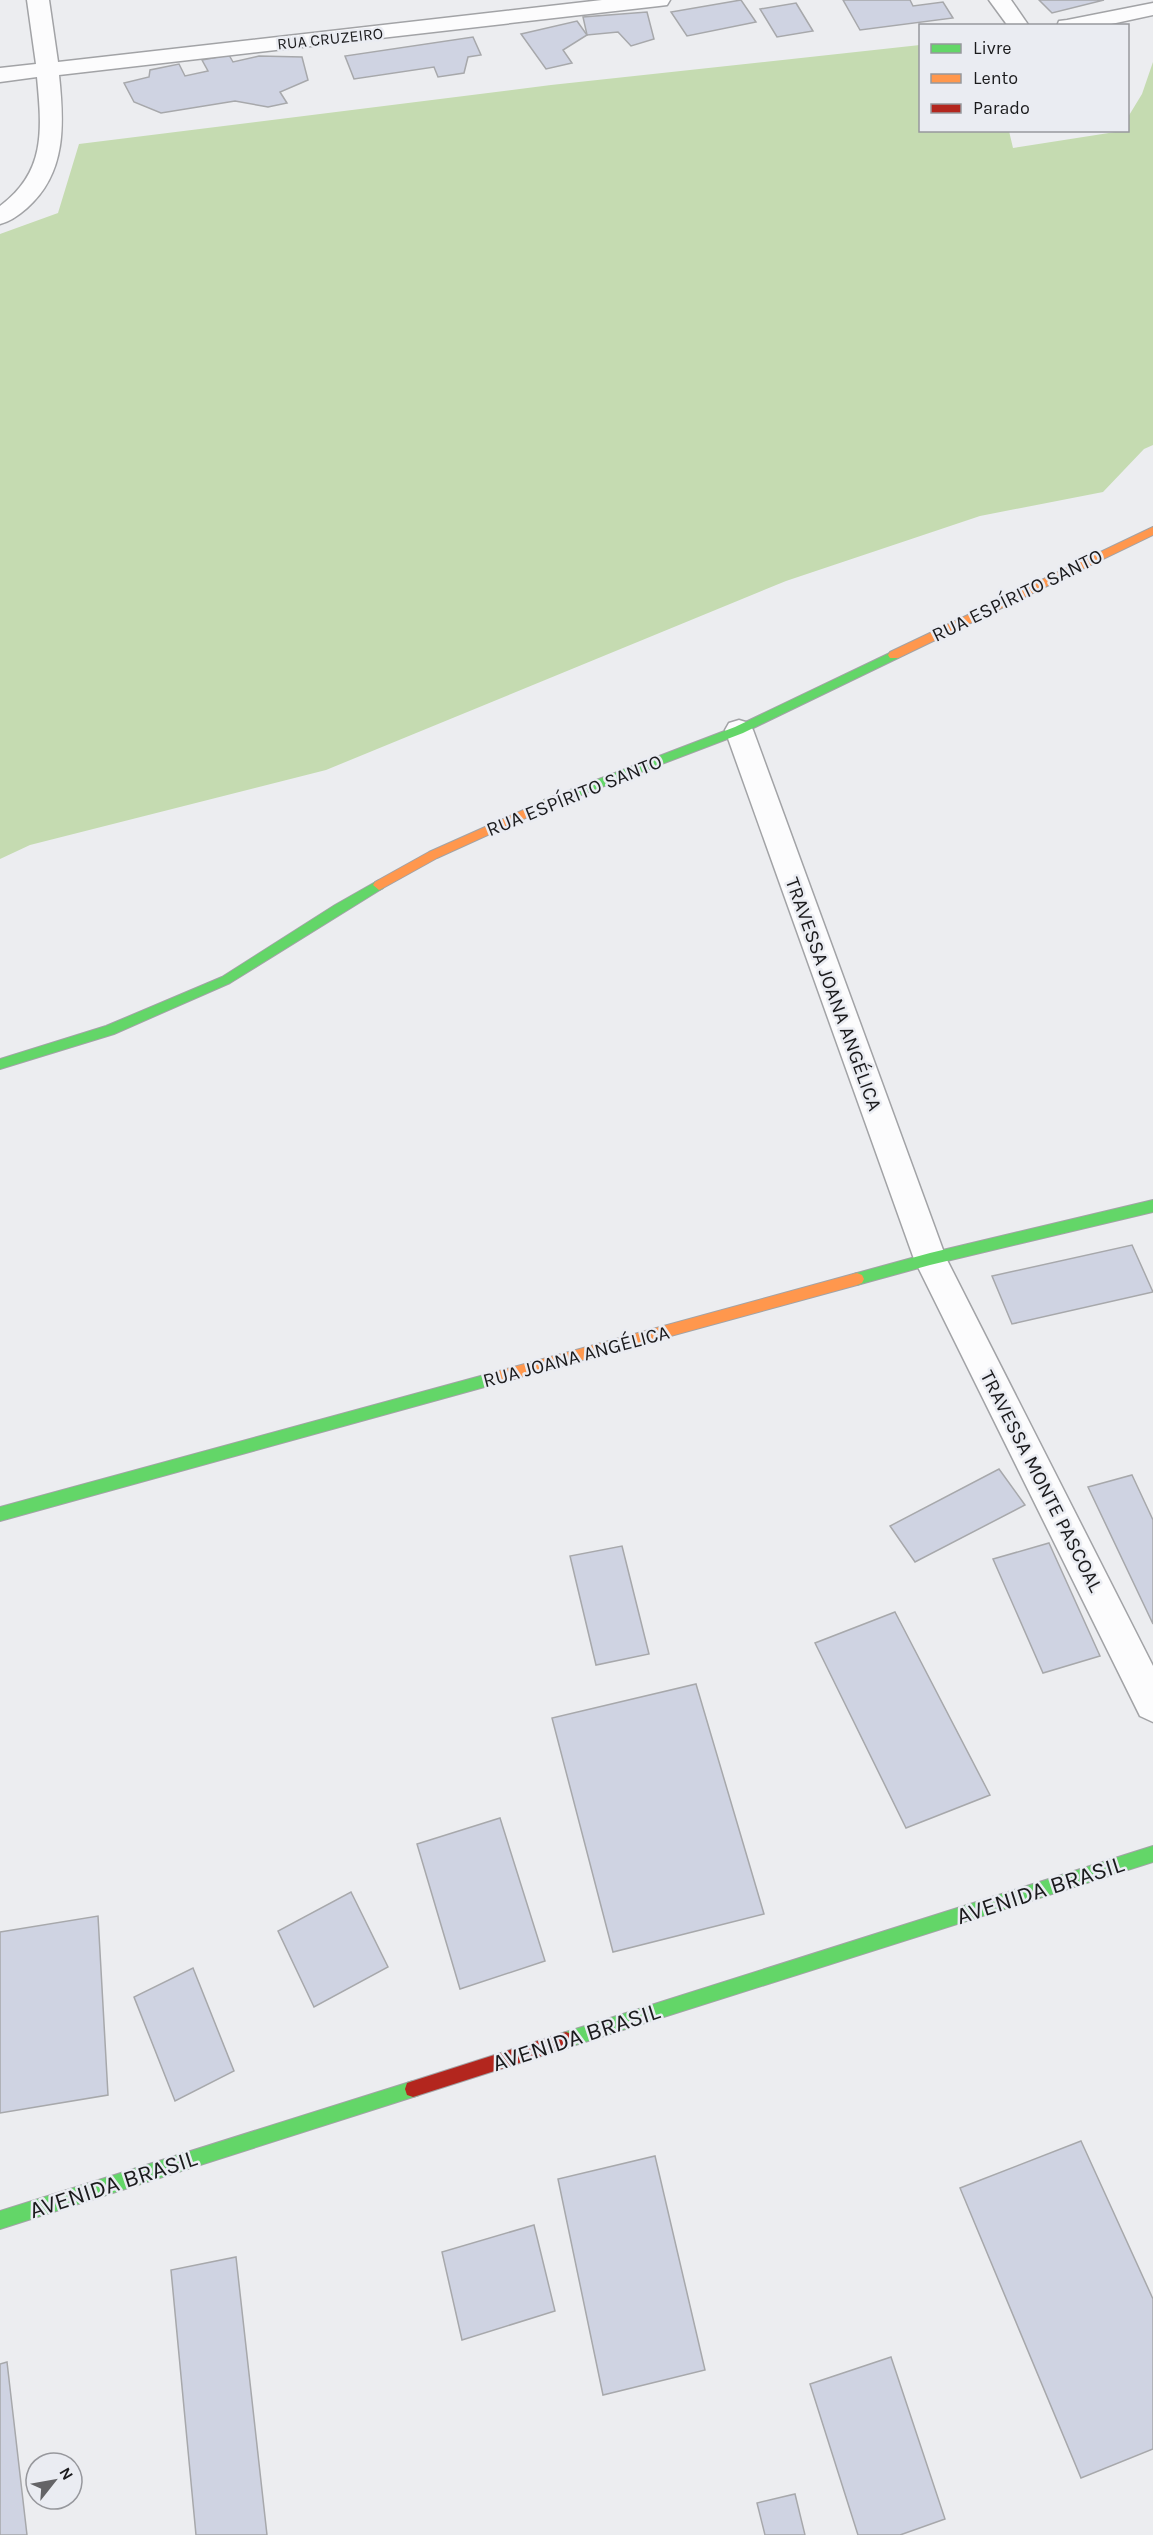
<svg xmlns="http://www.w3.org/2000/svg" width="1153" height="2535" font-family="Karla,sans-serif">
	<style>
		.green { fill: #c5dbb1 }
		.building { fill: #cfd3e2; stroke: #a7a8ab; stroke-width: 1.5 }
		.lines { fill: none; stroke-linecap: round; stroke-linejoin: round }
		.street-casing { stroke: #a2a3a6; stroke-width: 3 }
		.fast-casing { stroke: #a2a3a6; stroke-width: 2 }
		.slow-casing { stroke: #a2a3a6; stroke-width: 2 }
		.jam-casing { stroke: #a2a3a6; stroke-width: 2 }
		.street { fill: #fcfcfd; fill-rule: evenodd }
		.fast { fill: #63d668; fill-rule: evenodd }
		.slow { fill: #ff974d; fill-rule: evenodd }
		.jam { fill: #b3261e; fill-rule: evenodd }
		.labels { text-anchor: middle; stroke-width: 5; stroke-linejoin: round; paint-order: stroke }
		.far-street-label { font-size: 16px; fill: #1b1b1d; stroke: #eaecf2 }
		.street-label { font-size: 20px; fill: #1b1b1d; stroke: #eaecf2 }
		.near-street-label { font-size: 24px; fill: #1b1b1d; stroke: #eaecf2 }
	</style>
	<rect width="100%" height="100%" fill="#ecedf0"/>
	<polygon class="green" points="920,45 920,130 1009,131 1013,148 1128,130 1128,117 1142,94 1153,62 1153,445 1144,449 1103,492 980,516 786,581 326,770 30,845 0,859 0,234 58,213 79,144 551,85"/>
	<g class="building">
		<polygon points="741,0 756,22 687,36 671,12"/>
		<polygon points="843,0 910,0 913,6 943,2 953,18 860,30"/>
		<polygon points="1039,0 1104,0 1052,13"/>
		<polygon points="796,3 813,31 777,37 760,9"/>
		<polygon points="647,12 654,39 631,46 618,32 587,35 583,17"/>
		<polygon points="577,21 587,35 563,50 572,63 546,69 521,34"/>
		<polygon points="473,37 481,55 468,57 464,73 438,77 434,67 354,79 345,56"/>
		<polygon points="229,55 233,62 259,56 302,57 308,80 280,92 287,103 268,107 235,101 161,113 134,102 124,83 149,77 150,70 179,64 185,76 208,71 202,60"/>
		<polygon points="1132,1245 1153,1292 1012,1324 992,1276"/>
		<polygon points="999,1469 1025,1505 915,1562 890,1526"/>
		<polygon points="1132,1475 1153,1520 1153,1624 1088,1487"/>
		<polygon points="1049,1543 1100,1656 1043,1673 993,1559"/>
		<polygon points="622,1546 649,1654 596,1665 570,1556"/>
		<polygon points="895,1612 990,1795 906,1828 815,1643"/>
		<polygon points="696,1684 764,1914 613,1952 552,1718"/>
		<polygon points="500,1818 545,1961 460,1989 417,1844"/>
		<polygon points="351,1892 388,1967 314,2007 278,1931"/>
		<polygon points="98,1916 108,2095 0,2113 0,1932"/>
		<polygon points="193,1968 234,2071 175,2101 134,1997"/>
		<polygon points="1081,2141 1153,2299 1153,2449 1081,2478 960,2188"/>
		<polygon points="655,2156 705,2370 603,2395 558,2179"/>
		<polygon points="534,2225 555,2311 462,2340 442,2252"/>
		<polygon points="236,2257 267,2535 196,2535 171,2270"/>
		<polygon points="891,2357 945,2519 900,2535 858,2535 810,2384"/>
		<polygon points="7,2362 27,2535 0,2535 0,2364"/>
		<polygon points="795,2494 805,2535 765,2535 757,2503"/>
	</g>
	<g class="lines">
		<g class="street-casing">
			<g id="street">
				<path d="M 27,0 L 49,0 L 58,62 L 602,0 L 670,0 L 667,5 L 659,6 L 59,75 C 64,123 67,173 27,208 C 19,215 11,221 0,224 L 0,206 C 46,172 42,130 37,77 L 0,82 L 0,68 L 36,64 Z"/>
				<polygon points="989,0 1011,0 1029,26 1008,26"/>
				<polygon points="1153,3 1153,15 1102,26 1057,26 1059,21 1067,20"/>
				<polygon points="739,720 749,723 753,730 946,1258 1153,1666 1153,1722 1140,1716 914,1259 725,730 729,723"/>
			</g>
		</g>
		<g class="fast-casing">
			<g id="fast">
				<polygon points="894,651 898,652 898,658 743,733 552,806 548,807 542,803 544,800 735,727"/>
				<polygon points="379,880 383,882 385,885 383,888 230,983 114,1034 0,1069 0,1059 106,1026 222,977 335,905"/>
				<polygon points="1153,1200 1153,1212 930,1265 857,1285 852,1283 850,1279 852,1275 857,1273 930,1253"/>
				<polygon points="499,1371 504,1373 506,1377 504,1381 499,1383 0,1521 0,1507"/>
				<polygon points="1153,1846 1153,1862 566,2048 560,2046 558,2040 560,2034 566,2032"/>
				<polygon points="413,2081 419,2083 421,2089 419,2095 413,2097 0,2229 0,2211"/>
			</g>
		</g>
		<g class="slow-casing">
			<g id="slow">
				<polygon points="1153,527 1153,535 898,658 890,658 888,655 890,652"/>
				<polygon points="548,799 554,803 552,806 437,858 383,888 379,890 373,885 375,882 429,852"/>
				<polygon points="857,1273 862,1275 864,1279 862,1283 857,1285 499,1383 494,1381 492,1377 494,1373 499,1371"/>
			</g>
		</g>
		<g class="jam-casing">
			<polygon id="jam" points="566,2032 572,2034 574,2040 572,2046 566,2048 413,2097 407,2095 405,2089 407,2083 413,2081"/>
		</g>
		<use href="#street" class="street"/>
		<use href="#fast" class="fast"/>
		<use href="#slow" class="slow"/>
		<use href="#jam" class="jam"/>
	</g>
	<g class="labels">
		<g class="far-street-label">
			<text transform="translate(330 38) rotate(-6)" y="6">RUA CRUZEIRO</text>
		</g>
		<g class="street-label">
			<text transform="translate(1017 595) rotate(-26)" y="7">RUA ESPÍRITO SANTO</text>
			<text transform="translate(574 795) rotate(-22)" y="7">RUA ESPÍRITO SANTO</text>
			<text transform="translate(834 994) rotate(70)" y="7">TRAVESSA JOANA ANGÉLICA</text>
			<text transform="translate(576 1356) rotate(-15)" y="7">RUA JOANA ANGÉLICA</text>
			<text transform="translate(1042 1481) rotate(63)" y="7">TRAVESSA MONTE PASCOAL</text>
		</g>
		<g class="near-street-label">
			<text transform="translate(1040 1890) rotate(-18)" y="8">AVENIDA BRASIL</text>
			<text transform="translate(576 2037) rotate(-18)" y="8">AVENIDA BRASIL</text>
			<text transform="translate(113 2184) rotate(-18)" y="8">AVENIDA BRASIL</text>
		</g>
	</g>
	<rect x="919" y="24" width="210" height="108" fill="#eaecf2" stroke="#97989d" stroke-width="1.5"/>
	<rect x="931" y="44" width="30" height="9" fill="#63d668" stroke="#97989d" stroke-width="1.5"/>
	<text x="973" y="54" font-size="18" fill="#1b1b1d">Livre</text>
	<rect x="931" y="74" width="30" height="9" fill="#ff974d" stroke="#97989d" stroke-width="1.5"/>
	<text x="973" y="84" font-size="18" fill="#1b1b1d">Lento</text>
	<rect x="931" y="104" width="30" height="9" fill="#b3261e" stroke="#97989d" stroke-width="1.5"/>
	<text x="973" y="114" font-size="18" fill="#1b1b1d">Parado</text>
	<g transform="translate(54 2481) rotate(59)"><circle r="28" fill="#eaecf2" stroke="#97989d" stroke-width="1.5"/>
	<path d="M0-4.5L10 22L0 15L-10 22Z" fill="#646467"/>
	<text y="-9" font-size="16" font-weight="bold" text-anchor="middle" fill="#1b1b1d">N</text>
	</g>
</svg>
